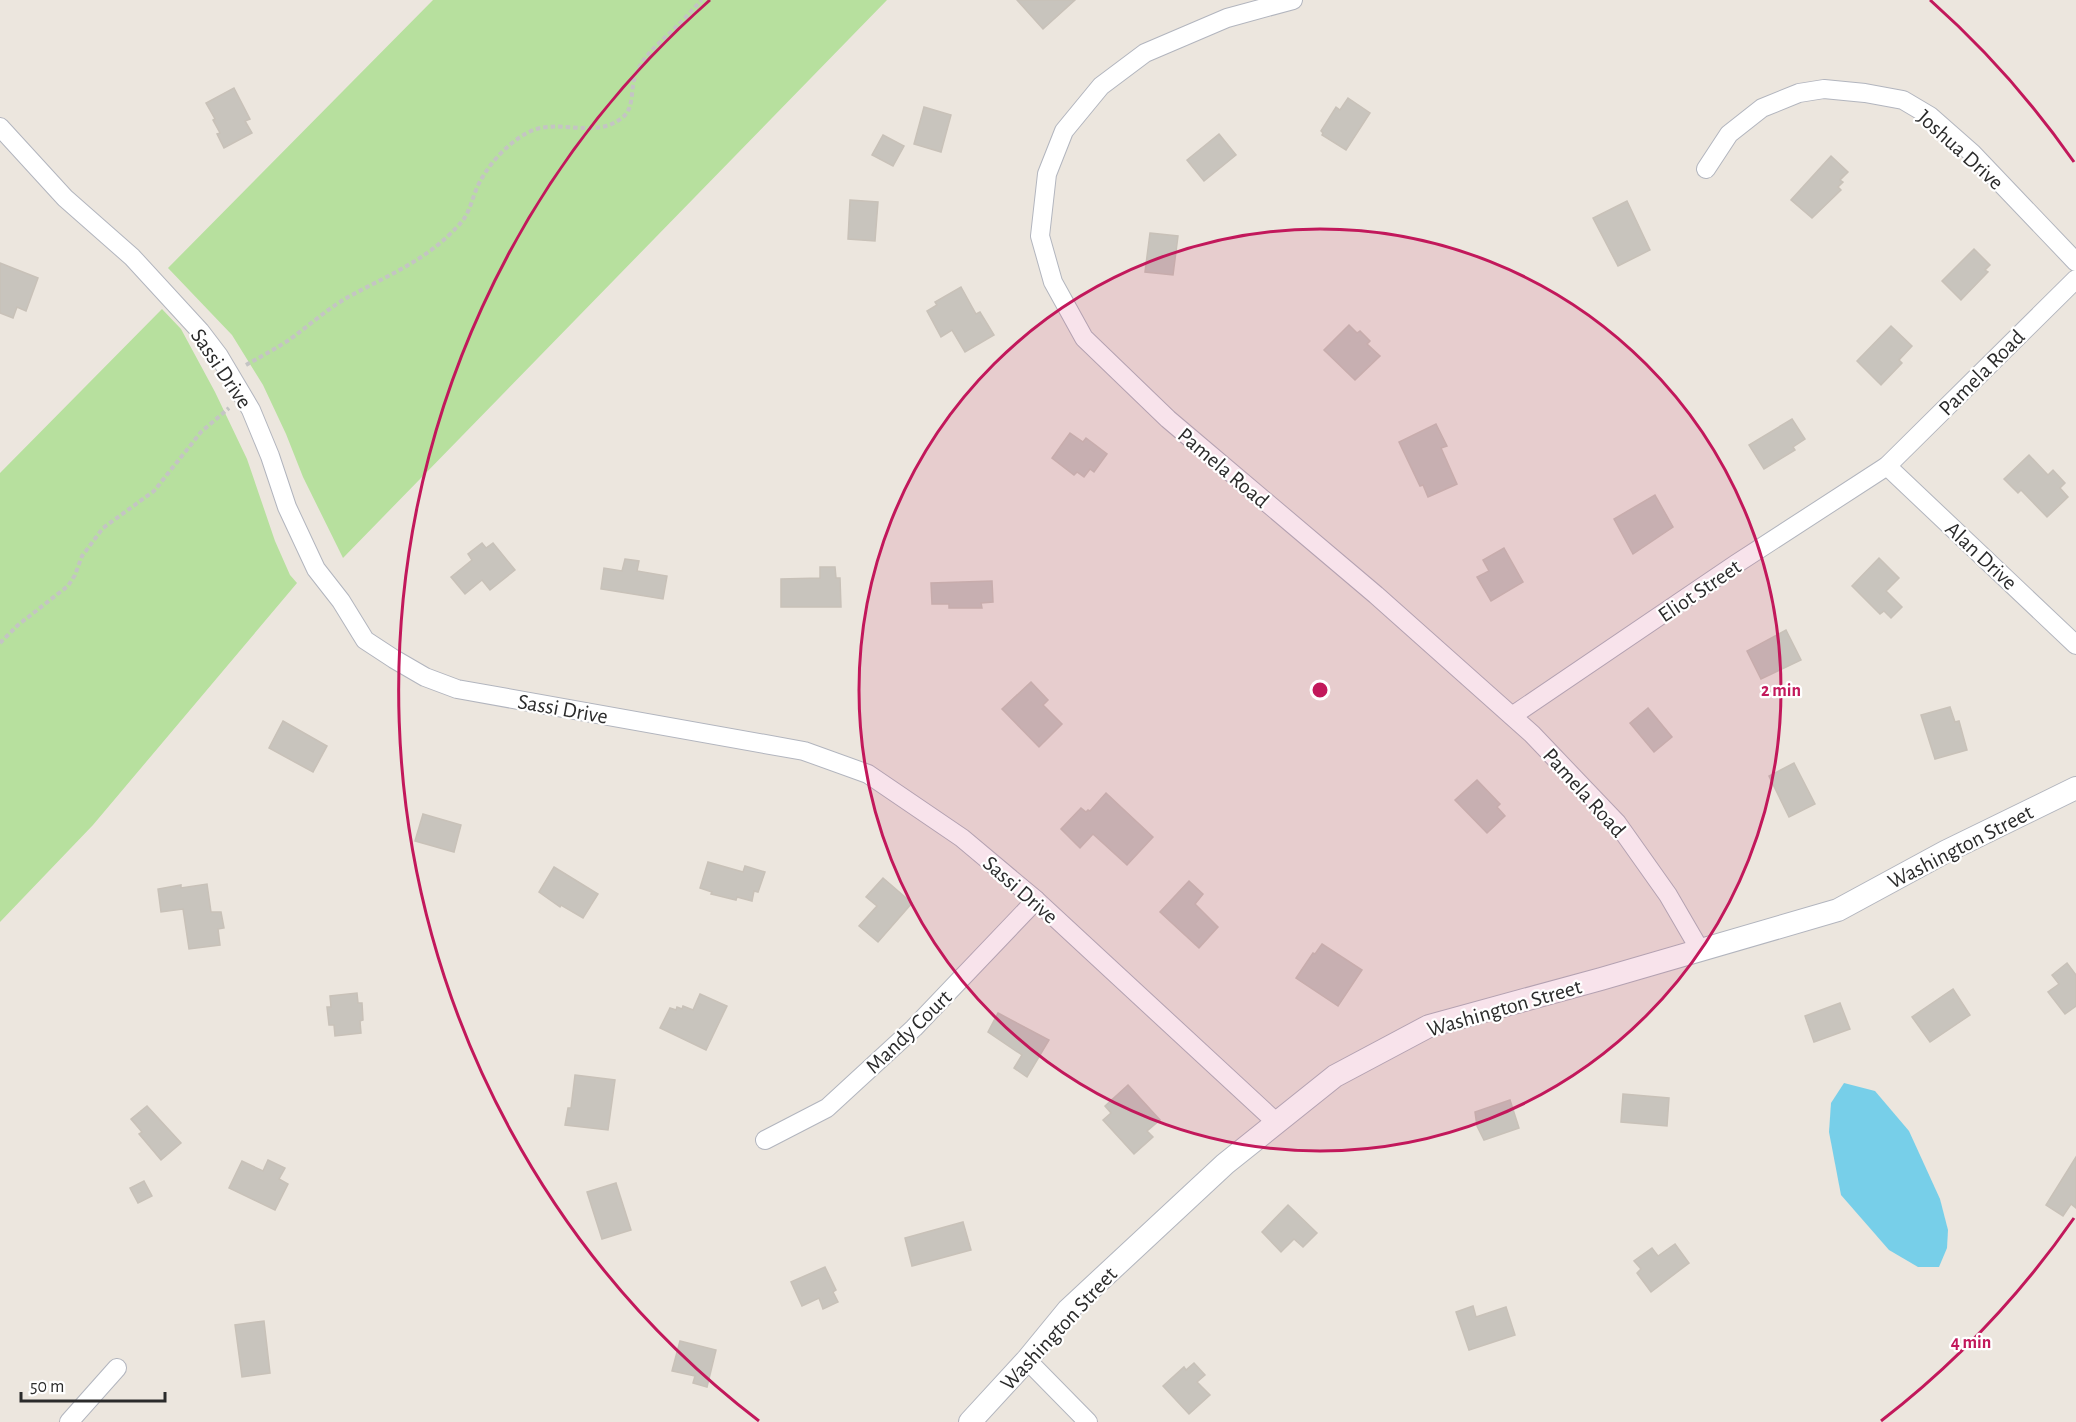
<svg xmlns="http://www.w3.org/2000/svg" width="2076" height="1422" font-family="'Alegreya Sans',sans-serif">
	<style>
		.green { fill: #b7e09e }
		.water { fill: #77cfe9 }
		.building { fill: #c8c4bd; stroke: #c8c1b8; stroke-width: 1.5 }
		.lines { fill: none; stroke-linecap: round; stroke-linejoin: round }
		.minor-casing { stroke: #b2b5be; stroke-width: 20 }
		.tertiary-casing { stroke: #b2b5be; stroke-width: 24 }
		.path { stroke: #c4c4c4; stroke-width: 4; stroke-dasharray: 4.5 3; stroke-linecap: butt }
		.minor { stroke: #fff; stroke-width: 18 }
		.tertiary { stroke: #fff; stroke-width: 22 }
		.ring { fill: none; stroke: #c2185b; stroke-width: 3 }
		.labels { text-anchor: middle; stroke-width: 4.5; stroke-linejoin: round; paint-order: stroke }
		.street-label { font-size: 22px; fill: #2b2b2b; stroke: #fff }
		.centre { fill: #c2185b; stroke: #fff; stroke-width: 3 }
		.ring-label { font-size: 18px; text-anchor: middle; font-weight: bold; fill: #c2185b; stroke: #fff; stroke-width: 4.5; stroke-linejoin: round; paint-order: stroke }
	</style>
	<rect width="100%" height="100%" fill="#ece6de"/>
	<g class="green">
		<polygon points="433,0 887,0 343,558 303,477 286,434 263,385 232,335 168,268"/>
		<polygon points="162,309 181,329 215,392 247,459 275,541 290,575 297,583 93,825 0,922 0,473"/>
	</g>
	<polygon class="water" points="1844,1083 1875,1091 1909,1131 1940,1199 1948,1230 1947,1248 1939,1267 1918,1267 1889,1250 1841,1195 1829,1132 1831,1103"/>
	<g class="building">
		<polygon points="1017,0 1075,0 1043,29"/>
		<polygon points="234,88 250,119 245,121 252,133 224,148 217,134 220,133 213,120 215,119 206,103"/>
		<polygon points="1348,98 1370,113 1346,150 1322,135 1323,133 1321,131 1336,107 1340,110"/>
		<polygon points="924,107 951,115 941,152 914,144"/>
		<polygon points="1219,134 1236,155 1204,181 1187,160"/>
		<polygon points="883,135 904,146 893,166 872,155"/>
		<polygon points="1831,156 1848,172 1840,180 1843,182 1838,187 1841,190 1812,218 1791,200"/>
		<polygon points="850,200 878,202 875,241 848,239"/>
		<polygon points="1627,201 1650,250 1618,266 1593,218"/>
		<polygon points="1150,233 1178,236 1173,275 1145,272"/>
		<polygon points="1974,249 1990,265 1985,270 1988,272 1961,300 1942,281"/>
		<polygon points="0,263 38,278 26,311 17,307 13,318 0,313"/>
		<polygon points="961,287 976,314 980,312 994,335 965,352 952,330 941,337 927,311 937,305 935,302"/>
		<polygon points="1349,325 1357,333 1360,331 1370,341 1367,344 1380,356 1355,380 1324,350"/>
		<polygon points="1891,326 1912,346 1899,360 1902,363 1881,385 1857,361"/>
		<polygon points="1792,419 1805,439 1793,447 1795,450 1764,469 1749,445"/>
		<polygon points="1436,424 1447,446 1441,448 1457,484 1428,497 1423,485 1420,486 1399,442"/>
		<polygon points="1070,433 1083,442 1086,438 1107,454 1094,472 1090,469 1084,477 1077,472 1074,475 1052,458"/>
		<polygon points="2029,455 2048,475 2053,470 2065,483 2060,488 2068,497 2047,517 2021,490 2018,493 2004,479"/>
		<polygon points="1655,495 1673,527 1633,554 1614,519"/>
		<polygon points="482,543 486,548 493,543 515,570 490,590 482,580 465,594 451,577 472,560 468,554"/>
		<polygon points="1504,548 1523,582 1491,601 1477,577 1489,571 1483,560"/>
		<polygon points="1879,558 1899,578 1886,591 1902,607 1891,618 1884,611 1880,614 1852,586"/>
		<polygon points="625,559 639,561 637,571 667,576 663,599 601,589 604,568 622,571"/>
		<polygon points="820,567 835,567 836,578 840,578 841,607 781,607 781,579 820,578"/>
		<polygon points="992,581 993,602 981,603 982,608 949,608 949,604 932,604 931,583"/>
		<polygon points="1786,630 1801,660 1761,679 1747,651"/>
		<polygon points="1031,682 1048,700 1043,705 1062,724 1039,747 1002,709"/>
		<polygon points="1950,707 1955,722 1959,721 1967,750 1935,759 1921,715"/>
		<polygon points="1648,708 1672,737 1654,752 1630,723"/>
		<polygon points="283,721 327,746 313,772 269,748"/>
		<polygon points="1794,763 1815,804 1789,817 1769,776"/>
		<polygon points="1477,780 1500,804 1497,807 1505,816 1487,833 1455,800"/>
		<polygon points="1106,793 1153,837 1127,865 1093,834 1080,848 1061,829 1081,808 1086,812 1088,810 1090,811"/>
		<polygon points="423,814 461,825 454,852 415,841"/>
		<polygon points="708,862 743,872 745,866 765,872 758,892 754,891 752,901 737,897 736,900 711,894 712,892 700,888"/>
		<polygon points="554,867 598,894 583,918 561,905 560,907 539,892"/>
		<polygon points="883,878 912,903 878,942 859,926 877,906 866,897"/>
		<polygon points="1189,881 1203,894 1195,904 1218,927 1199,948 1160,912"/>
		<polygon points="207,884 211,912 221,912 224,928 218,929 220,945 189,949 183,909 161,912 158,889 181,885 181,888"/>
		<polygon points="1322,944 1362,970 1338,1006 1296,978 1313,953 1315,954"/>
		<polygon points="2067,963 2076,975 2076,1006 2065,1014 2048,992 2059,984 2052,975"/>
		<polygon points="1953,989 1970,1015 1930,1042 1912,1017"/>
		<polygon points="357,993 358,1003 362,1003 363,1020 360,1021 361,1033 335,1036 334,1025 329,1025 327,1007 331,1007 330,996"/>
		<polygon points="700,994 727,1006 706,1050 660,1028 670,1008 676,1010 677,1007 682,1009 683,1006 693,1010"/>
		<polygon points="1840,1003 1850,1029 1814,1042 1805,1016"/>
		<polygon points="998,1013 1049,1040 1027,1077 1014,1068 1022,1055 988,1032"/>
		<polygon points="575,1075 615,1080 608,1130 565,1125 568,1108 571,1108"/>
		<polygon points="1128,1085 1160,1120 1147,1131 1153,1137 1134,1154 1103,1120 1111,1113 1105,1106"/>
		<polygon points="1623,1094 1669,1098 1667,1126 1621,1122"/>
		<polygon points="1510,1100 1519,1128 1484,1140 1477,1126 1475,1112"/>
		<polygon points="147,1106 181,1143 161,1160 139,1134 142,1132 131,1119"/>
		<polygon points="2076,1157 2076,1208 2071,1204 2063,1216 2046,1205"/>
		<polygon points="268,1160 285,1168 279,1179 288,1184 275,1210 229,1188 242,1161 263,1171"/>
		<polygon points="144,1181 152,1196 138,1203 130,1188"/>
		<polygon points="616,1183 631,1230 602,1239 587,1192"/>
		<polygon points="1288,1205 1317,1233 1303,1247 1294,1239 1281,1252 1262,1232"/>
		<polygon points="963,1222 971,1250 912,1266 905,1238"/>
		<polygon points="1675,1244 1689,1263 1651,1292 1637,1273 1641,1269 1634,1261 1652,1248 1658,1256"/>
		<polygon points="825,1267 836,1290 833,1292 838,1302 823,1309 819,1298 802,1306 791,1282"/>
		<polygon points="1473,1306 1476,1317 1506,1307 1515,1335 1469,1350 1456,1312"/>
		<polygon points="264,1321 270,1373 242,1377 235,1325"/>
		<polygon points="680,1341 716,1350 707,1387 693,1383 695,1376 672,1371"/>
		<polygon points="1194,1363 1205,1375 1197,1382 1210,1395 1189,1414 1163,1386 1184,1367 1186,1370"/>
	</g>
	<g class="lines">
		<g class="minor-casing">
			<g id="minor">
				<polyline points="1293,0 1227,18 1145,53 1101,86 1064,131 1047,174 1040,236 1053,282 1084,338 1168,419 1376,595 1532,734 1617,823 1668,895 1700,950"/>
				<polyline points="0,127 65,198 132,257 200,331 219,356 251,410 270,456 287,507 316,569 341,601 365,640 394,659 425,677 457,689 804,751 868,774 962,838 1036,900 1277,1123"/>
				<polyline points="1706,169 1729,134 1762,108 1799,93 1824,89 1865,93 1903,100 1930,116 1972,153 2076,262"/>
				<polyline points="1887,466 2076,645"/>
				<polyline points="1512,716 1736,564 1887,466 2076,279"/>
				<polyline points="765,1140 827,1108 914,1028 1036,900"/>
				<polyline points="1027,1360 1088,1422"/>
				<polyline points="69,1422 117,1368"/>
			</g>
		</g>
		<g class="tertiary-casing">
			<polyline id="tertiary" points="970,1422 1027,1360 1068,1310 1225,1164 1335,1076 1429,1026 1601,979 1838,910 1945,852 2076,788"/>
		</g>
		<g class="path">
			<path d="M 246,365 C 260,357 275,349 289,340 C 310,325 329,307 352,295 C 385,277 421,262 449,235 C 469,216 467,214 476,190 C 485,168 506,144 527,133 C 557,116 595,141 623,117 C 635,107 630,87 636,74 C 644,53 665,39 680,23 C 688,15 695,7 702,0"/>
			<polyline points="0,643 18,625 68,586 75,575 82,556 103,528 154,491 201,432 229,408"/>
		</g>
		<use href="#minor" class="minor"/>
		<use href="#tertiary" class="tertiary"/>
	</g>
	<circle cx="1320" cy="690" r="461" fill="#c2185b" fill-opacity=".12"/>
	<g class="ring">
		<circle cx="1320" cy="690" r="461"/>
		<path d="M2074 1218A921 921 0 0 1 1881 1421M759 1421A921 921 0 0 1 710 0M1930 0A921 921 0 0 1 2074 162"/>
	</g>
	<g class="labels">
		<g class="street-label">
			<text transform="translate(1961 149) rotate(42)" y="8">Joshua Drive</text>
			<text transform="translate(222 368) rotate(56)" y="8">Sassi Drive</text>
			<text transform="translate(1981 372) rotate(-45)" y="8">Pamela Road</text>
			<text transform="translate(1224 467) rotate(40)" y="8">Pamela Road</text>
			<text transform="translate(1982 555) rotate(43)" y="8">Alan Drive</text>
			<text transform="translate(1699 590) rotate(-34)" y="8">Eliot Street</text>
			<text transform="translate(563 708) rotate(10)" y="8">Sassi Drive</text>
			<text transform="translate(1585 792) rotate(48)" y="8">Pamela Road</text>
			<text transform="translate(1960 846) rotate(-27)" y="8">Washington Street</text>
			<text transform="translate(1021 889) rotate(41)" y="8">Sassi Drive</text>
			<text transform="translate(1504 1007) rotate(-16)" y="8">Washington Street</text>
			<text transform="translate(908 1031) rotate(-44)" y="8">Mandy Court</text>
			<text transform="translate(1058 1328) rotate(-47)" y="8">Washington Street</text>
		</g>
	</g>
	<circle cx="1320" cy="690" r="9" class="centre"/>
	<g class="ring-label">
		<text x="1781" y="696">2 min</text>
		<text x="1971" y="1348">4 min</text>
	</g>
	<path d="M21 1392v9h144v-9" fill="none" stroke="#2b2b2b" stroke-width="3"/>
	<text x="30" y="1392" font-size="18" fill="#2b2b2b" stroke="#ffffff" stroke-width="4.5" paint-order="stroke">50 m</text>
</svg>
